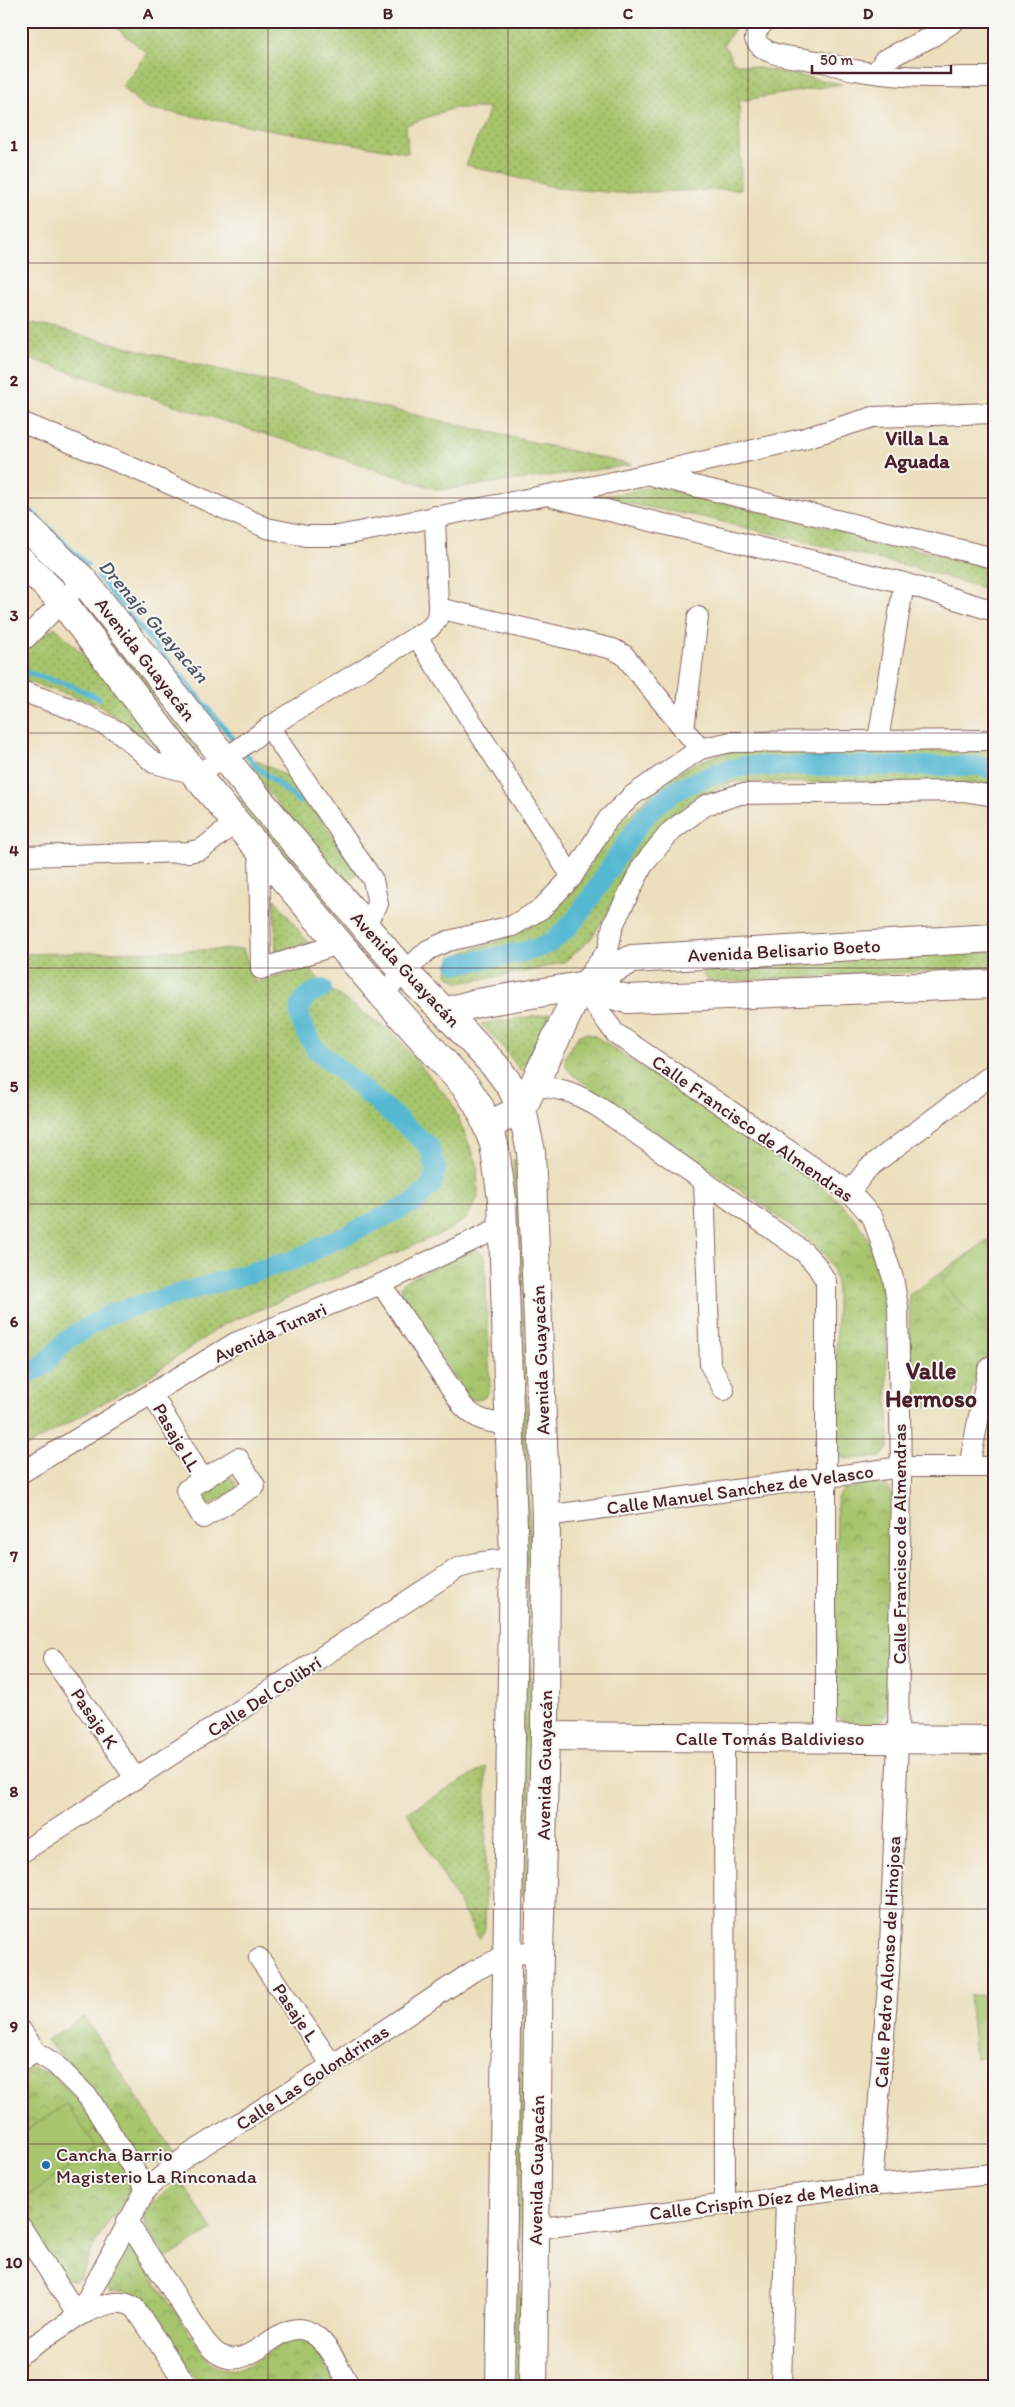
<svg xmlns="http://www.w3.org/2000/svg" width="1015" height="2407" font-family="Itim,sans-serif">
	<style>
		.grass { fill: url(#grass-dots); stroke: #78724c }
		.park { fill: url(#park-crowns); stroke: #78724c }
		.pitch { fill: #a6c56c; stroke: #78724c }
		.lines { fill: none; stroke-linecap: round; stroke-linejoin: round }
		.stream { stroke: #55b8d3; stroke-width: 5.5 }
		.canal { stroke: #55b8d3; stroke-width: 20 }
		.street-casing { stroke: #83625e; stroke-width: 22 }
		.secondary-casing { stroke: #83625e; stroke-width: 30 }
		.primary-casing { stroke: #83625e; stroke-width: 30 }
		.street { stroke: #fff; stroke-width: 20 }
		.secondary { stroke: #fff; stroke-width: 28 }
		.primary { stroke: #fff; stroke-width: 28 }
		.grid { fill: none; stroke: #4a1f2b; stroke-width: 1; stroke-opacity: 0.55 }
		.poi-dot { fill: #1f6fb2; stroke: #f6f6f2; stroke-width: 2 }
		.labels { text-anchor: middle; stroke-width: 4; stroke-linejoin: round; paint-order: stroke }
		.street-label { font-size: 19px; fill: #4a1f2b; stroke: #f6f6f2 }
		.poi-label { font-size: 19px; fill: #4a1f2b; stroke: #f6f6f2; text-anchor: start }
		.neighbourhood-label { font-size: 20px; font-weight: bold; fill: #4a1f2b; stroke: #f6f6f2 }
		.water-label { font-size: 20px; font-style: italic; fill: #4e5566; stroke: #f6f6f2 }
		.district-label { font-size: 24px; font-weight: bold; fill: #4a1f2b; stroke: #f6f6f2 }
		.neatline { fill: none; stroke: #4a1f2b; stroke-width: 2 }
		.grid-label { font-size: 16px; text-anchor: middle; font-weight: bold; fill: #4a1f2b }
	</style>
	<defs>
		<pattern id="grass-dots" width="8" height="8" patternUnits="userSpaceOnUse" patternTransform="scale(1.25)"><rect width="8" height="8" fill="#a6c56c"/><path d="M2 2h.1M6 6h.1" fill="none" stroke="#899f59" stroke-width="1.8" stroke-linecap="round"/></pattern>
		<pattern id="park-crowns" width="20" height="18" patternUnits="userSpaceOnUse" patternTransform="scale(1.25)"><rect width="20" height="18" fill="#a6c56c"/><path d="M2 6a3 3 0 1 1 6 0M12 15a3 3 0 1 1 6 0" fill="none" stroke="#899f59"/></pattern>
	</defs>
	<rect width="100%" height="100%" fill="#f6f6f2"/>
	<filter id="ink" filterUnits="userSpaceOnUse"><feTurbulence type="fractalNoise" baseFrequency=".02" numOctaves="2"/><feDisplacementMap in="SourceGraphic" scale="10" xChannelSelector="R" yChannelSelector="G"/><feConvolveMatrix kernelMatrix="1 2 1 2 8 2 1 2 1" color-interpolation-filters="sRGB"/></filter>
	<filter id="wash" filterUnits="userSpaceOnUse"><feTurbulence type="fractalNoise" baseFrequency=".0096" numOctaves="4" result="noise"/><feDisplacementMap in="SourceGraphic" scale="20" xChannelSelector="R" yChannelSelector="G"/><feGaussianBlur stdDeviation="1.12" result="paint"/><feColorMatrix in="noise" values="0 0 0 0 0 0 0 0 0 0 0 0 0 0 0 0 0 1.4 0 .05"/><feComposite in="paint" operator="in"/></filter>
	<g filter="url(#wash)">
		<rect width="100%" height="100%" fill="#ecdfbd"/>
		<g class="grass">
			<polygon points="108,21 740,21 724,44 734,63 842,84 739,101 741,189 618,193 558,188 466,165 490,108 454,108 406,125 408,153 145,108 122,87 147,53"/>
			<polygon points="21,320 187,362 632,465 440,490 21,356"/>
			<polygon points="654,486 994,568 994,591 915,568 702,517 590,497 620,494"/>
			<polygon points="90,609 204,752 199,756 86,613"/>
			<polygon points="55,627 107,678 161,750 98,704 21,680 21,654"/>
			<path d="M 764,748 L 994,751 L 994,786 L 987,784 L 734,782 L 694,798 L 653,834 L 629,866 L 612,906 L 590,940 L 564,962 L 525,972 L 459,983 L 447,974 L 448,963 C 462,950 475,949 492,943 C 516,934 538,924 558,907 C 580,889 592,859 609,836 C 616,826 627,818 635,809 C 675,770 707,750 764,748 Z"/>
			<polygon points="256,760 294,780 358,873 343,884 251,771"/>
			<polygon points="238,796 371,946 366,950 233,800"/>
			<polygon points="274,898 309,944 276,953"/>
			<polygon points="243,949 255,983 308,968 328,988 394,1034 452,1103 477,1163 478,1197 466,1219 445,1232 223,1325 145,1379 21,1450 21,954"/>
			<polygon points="994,951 994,968 713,982 707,980 703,975 704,970 713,966"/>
			<polygon points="550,1014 521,1071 502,1046 481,1024"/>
			<polygon points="513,1160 521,1160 531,1578 529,1896 521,1895 526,1585"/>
			<polygon points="231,1476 238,1488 206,1507 199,1496"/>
			<polygon points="486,1767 485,1929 479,1939 407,1812"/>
			<polygon points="519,1975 527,1975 519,2386 512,2386"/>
		</g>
		<g class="park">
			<path d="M 586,1033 L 595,1036 L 822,1187 C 881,1234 884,1272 886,1343 C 887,1376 888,1410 889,1443 L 887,1451 L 880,1457 L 844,1459 L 839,1455 L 836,1446 L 837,1288 C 832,1259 824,1252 802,1233 L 573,1075 L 566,1067 L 565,1057 L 578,1036 Z"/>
			<polygon points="994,1236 994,1352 978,1367 968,1404 911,1407 909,1295"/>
			<polygon points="474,1249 481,1252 485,1258 490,1388 485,1397 475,1400 467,1397 402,1294 401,1287 404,1282"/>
			<path d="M 878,1481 C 887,1484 889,1488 892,1496 L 887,1711 L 886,1717 L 879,1723 C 864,1724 840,1729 835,1711 L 837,1498 L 844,1489 Z"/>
			<path d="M 84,2017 L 174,2153 C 163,2160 154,2168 140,2161 L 96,2096 L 46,2040 Z"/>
			<path d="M 27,2067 L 50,2073 L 76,2097 L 130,2177 C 132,2199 110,2217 100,2235 C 92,2249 86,2263 80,2278 L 75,2281 L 63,2278 L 21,2213 L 21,2072 Z"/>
			<path d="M 180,2180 L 213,2230 L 167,2258 C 134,2211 137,2215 180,2180 Z"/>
			<path d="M 128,2247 L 132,2248 L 210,2363 C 242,2384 269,2347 297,2336 L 311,2343 L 338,2386 L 200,2386 L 171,2343 L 166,2344 L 135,2298 L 129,2293 L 111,2291 L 106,2283 L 121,2248 Z"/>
		</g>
		<g class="pitch">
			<polygon points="984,1241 994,1252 994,1338 941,1282"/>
			<polygon points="994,1994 994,2057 975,2058 969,1996"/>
			<polygon points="66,2104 97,2147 29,2195 21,2184 21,2134"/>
		</g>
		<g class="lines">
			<g class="stream">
				<polyline points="21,502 87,565"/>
				<polyline points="98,577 256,766 300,802"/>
				<polyline points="21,671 67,684 99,698"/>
			</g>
			<g class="canal">
				<path d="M 458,964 C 479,960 535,953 551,942 C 571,928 584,908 597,888 C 612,864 627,840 644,818 C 667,789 709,774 744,766 L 978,766 L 994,769"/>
				<path d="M 21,1377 L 42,1367 L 68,1339 L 109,1314 L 294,1260 L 415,1202 L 432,1184 L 436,1169 L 429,1146 L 316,1049 C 301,1027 286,1000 322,989"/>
			</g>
		</g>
	</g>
	<g filter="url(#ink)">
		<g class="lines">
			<g class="street-casing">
				<g id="street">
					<path d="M 765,21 L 757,30 L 755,39 C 765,59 798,56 817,61 C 830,63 842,68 855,70 C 900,79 948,77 994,77"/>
					<polyline points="876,73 884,60 933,36 955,21"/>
					<polyline points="21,422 152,476 267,528 306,536 338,536 609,483 802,439 873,417 994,413"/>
					<polyline points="653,476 994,558"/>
					<polyline points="553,497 904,583 994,611"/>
					<polyline points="438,608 613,649 624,655 700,749"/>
					<polyline points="417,637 572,877"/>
					<polyline points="21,639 26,638 83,580"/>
					<polyline points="21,691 75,710 119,732 154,763 195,774 225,759 269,727 430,628 437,620 438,608 435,516"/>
					<polyline points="269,727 373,880 378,904 364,925"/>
					<polyline points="684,729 698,617"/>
					<polyline points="878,740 904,583"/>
					<polyline points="259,850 261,969 339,944"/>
					<polyline points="21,856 189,852 202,849 236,822"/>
					<polyline points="382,994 428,950 448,941 512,926 541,909 572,877 608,819 633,795 700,749 731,742 994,740"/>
					<path d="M 533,1086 C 565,1088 576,1093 603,1110 L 804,1252 L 816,1265 L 826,1281 L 826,1739"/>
					<polyline points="704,1181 710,1365 724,1390"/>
					<polyline points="850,1192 868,1168 994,1073"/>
					<path d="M 381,1284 L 463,1406 C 477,1421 490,1423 509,1424"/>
					<polyline points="152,1394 203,1480"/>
					<polygon points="238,1458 255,1486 203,1518 186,1490"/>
					<polyline points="969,1467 988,1370 994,1364"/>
					<polyline points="21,1473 235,1343 381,1284 503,1226"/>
					<polyline points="546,1516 901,1467 994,1467"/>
					<polyline points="53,1659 136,1779"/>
					<polyline points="724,1739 725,2203"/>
					<polyline points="21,1853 458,1568 476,1563 514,1558"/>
					<polyline points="259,1958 332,2065"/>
					<polyline points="21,2030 36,2052 55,2064 89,2098 146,2189"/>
					<polyline points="21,2061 36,2052"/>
					<polyline points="872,2185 889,1972 898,1739 901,1467 898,1307 893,1278 873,1218 850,1192 615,1033 581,986 608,950 613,925 643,865 672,830 706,805 740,794 963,791 994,796"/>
					<path d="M 127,2221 C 144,2248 162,2274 179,2301 C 189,2315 205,2348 220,2355 C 255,2374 282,2308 316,2336 C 330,2347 340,2370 350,2386"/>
					<polyline points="21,2227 78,2316"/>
					<polyline points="535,2229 872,2185 994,2174"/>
					<path d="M 78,2316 C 96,2309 117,2295 135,2308 L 187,2386"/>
					<polyline points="21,2354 78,2316 146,2189 188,2155 332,2065 472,1972 506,1955 539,1952"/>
					<polyline points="781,2386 786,2196"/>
				</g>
			</g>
			<g class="secondary-casing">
				<g id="secondary">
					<polyline points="581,986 627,999 994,984"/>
					<polyline points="445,1012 477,1003 581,986 632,959 994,938"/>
					<polyline points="487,1126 522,1109 581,986"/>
					<polyline points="545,1736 994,1740"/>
				</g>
			</g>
			<g class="primary-casing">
				<g id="primary">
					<polyline points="21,522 83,580 225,759 364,925 404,972 445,1012 497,1068 511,1087 522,1109 531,1152 546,1516 545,1736 539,1952 533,2386"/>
					<polyline points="21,561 61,600 195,774 382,994 467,1088 480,1108 494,1144 502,1199 514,1558 500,2386"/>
				</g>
			</g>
			<use href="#street" class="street"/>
			<use href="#secondary" class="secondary"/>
			<use href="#primary" class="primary"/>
		</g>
	</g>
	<path class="grid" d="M 268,21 L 268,2386M 508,21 L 508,2386M 748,21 L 748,2386M 21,263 L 994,263M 21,498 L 994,498M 21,733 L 994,733M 21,968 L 994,968M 21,1204 L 994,1204M 21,1439 L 994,1439M 21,1674 L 994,1674M 21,1909 L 994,1909M 21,2144 L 994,2144"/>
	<circle class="poi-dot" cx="46" cy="2165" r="5"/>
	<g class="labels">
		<g class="street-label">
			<text transform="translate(146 659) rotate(52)" y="7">Avenida Guayacán</text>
			<text transform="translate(784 950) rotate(-3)" y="7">Avenida Belisario Boeto</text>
			<text transform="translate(406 969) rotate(47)" y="7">Avenida Guayacán</text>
			<text transform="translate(753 1128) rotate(35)" y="7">Calle Francisco de Almendras</text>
			<text transform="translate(270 1332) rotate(-24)" y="7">Avenida Tunari</text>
			<text transform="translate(540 1360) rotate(-92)" y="7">Avenida Guayacán</text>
			<text transform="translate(177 1437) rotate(60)" y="7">Pasaje LL</text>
			<text transform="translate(740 1489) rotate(-8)" y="7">Calle Manuel Sanchez de Velasco</text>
			<text transform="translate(899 1544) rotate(-90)" y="7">Calle Francisco de Almendras</text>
			<text transform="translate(264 1696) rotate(-33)" y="7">Calle Del Colibrí</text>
			<text transform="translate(95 1718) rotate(56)" y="7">Pasaje K</text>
			<text x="770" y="1745">Calle Tomás Baldivieso</text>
			<text transform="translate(544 1765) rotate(-89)" y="7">Avenida Guayacán</text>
			<text transform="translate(887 1962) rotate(-87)" y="7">Calle Pedro Alonso de Hinojosa</text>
			<text transform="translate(296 2012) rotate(56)" y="7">Pasaje L</text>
			<text transform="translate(312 2077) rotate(-33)" y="7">Calle Las Golondrinas</text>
			<text transform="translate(536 2170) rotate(-89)" y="7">Avenida Guayacán</text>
			<text transform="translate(764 2199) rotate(-7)" y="7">Calle Crispín Díez de Medina</text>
		</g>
		<g class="poi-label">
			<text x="56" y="2161">Cancha Barrio<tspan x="56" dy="22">Magisterio La Rinconada</tspan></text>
		</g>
		<g class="neighbourhood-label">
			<text x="917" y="445">Villa La<tspan x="917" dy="23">Aguada</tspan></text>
		</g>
		<g class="water-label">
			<text transform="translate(154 621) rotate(49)" y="7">Drenaje Guayacán</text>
		</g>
		<g class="district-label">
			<text x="931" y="1379">Valle<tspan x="931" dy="28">Hermoso</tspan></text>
		</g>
	</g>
	<rect width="1015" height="2407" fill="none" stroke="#f6f6f2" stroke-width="55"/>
	<path d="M812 65v8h139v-8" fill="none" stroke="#4a1f2b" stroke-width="2.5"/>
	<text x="820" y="65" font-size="15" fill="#4a1f2b" stroke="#f6f6f2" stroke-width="4" paint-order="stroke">50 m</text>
	<rect x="28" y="28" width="960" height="2352" class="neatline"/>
	<g class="grid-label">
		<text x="148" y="19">A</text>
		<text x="388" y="19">B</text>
		<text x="628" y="19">C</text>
		<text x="868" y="19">D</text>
		<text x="14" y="151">1</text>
		<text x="14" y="386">2</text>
		<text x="14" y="621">3</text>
		<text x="14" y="856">4</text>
		<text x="14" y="1092">5</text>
		<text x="14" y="1327">6</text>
		<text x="14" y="1562">7</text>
		<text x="14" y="1797">8</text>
		<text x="14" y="2032">9</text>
		<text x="14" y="2268">10</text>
	</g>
</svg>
